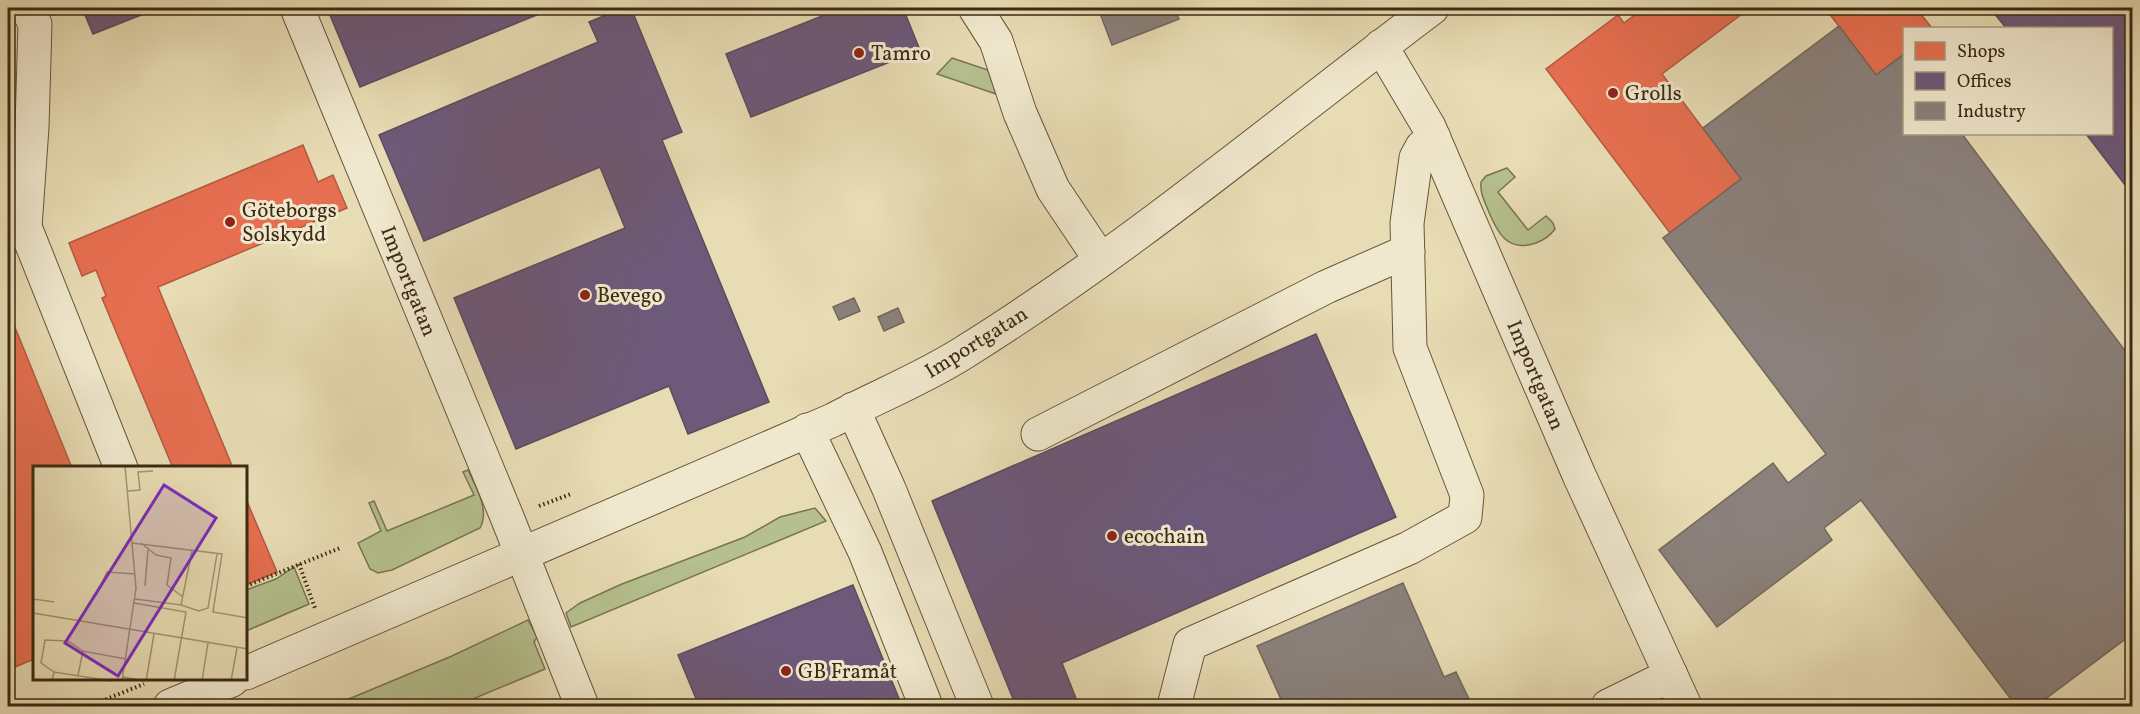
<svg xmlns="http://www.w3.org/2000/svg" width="2140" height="714" font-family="Vollkorn,serif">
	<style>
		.green { fill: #b5c08e; stroke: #787550; stroke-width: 1.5 }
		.shops { fill: #e76f51; stroke: #b45a3e; stroke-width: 1.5 }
		.offices { fill: #6d597a; stroke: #5e4b5b; stroke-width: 1.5 }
		.industry { fill: #8a817c; stroke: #73675c; stroke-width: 1.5 }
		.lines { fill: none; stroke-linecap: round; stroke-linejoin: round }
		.minor-casing { stroke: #67563a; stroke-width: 35 }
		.path { stroke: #3c2a12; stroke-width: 4; stroke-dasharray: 1.5 3; stroke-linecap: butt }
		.minor { stroke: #f0e8ce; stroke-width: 33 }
		.poi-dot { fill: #8f2418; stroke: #f0e8ce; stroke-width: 2 }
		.labels { text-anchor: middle; stroke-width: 6; stroke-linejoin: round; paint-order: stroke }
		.poi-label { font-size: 21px; fill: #3c2a12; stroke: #f0e8ce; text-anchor: start }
		.street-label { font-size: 21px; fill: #3c2a12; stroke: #f0e8ce }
		.inset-road { fill: none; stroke: #a39573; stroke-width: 1.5 }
		.view { fill: #7b2cbf; fill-opacity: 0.15; stroke: #7b2cbf; stroke-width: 3 }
		.inset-edge { fill: none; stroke: #3c2a12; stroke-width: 3 }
	</style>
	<rect width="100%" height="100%" fill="#e8dcb4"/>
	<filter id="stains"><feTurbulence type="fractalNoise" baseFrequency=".00333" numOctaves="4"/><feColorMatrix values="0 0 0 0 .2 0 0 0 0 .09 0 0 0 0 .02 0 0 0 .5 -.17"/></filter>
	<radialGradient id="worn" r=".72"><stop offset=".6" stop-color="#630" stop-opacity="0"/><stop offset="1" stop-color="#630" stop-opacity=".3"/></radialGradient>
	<g class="green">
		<polygon points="952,58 988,70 996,94 937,74"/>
		<path d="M 1507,168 L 1515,177 L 1498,192 L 1528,230 L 1546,216 L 1553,223 L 1555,229 C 1550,236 1544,240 1536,243 C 1507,253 1497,232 1488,210 C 1484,200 1480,193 1481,182 L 1486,176 Z"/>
		<path d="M 468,470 C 476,487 490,510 480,528 L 392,570 L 378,573 L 370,569 L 358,543 L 381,531 L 369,503 L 374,501 L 387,531 L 474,495 L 463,472 Z"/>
		<polygon points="815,508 826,521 571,627 566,613 580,603 622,584 745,537 780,517"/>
		<polygon points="294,567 309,604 246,631 246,590 276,579"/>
		<polygon points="528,620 537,637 534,642 545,669 456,706 332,706 452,656"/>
	</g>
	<g class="shops">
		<polygon points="1644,8 1750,8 1662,74 1741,179 1670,233 1546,69 1618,15 1624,23"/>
		<polygon points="1825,8 1916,8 1932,28 1904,28 1904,54 1876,75"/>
		<polygon points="303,145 318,182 333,175 347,208 158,287 233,468 173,468 102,298 106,296 96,270 82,276 69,243"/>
		<polygon points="8,310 72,468 34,468 34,659 8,670"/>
		<polygon points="246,499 277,572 246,585"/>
	</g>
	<g class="offices">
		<polygon points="82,8 159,8 93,34"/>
		<polygon points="327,8 554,8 360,87"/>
		<polygon points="623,8 631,8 682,132 662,140 769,402 688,434 669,386 516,449 454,298 625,228 600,167 424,241 379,135 598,42 589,22"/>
		<polygon points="842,8 903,8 920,50 751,117 726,54"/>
		<polygon points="1990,8 2132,8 2132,194 2086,134 2112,134 2112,28 2006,28"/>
		<polygon points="1316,334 1396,517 1062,663 1079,706 1016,706 932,501"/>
		<polygon points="853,585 902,706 699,706 678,655"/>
	</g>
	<g class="industry">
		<polygon points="1098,8 1174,8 1179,19 1112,45"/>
		<polygon points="1839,26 1876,75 1903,55 1904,57 1904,134 1962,134 2132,360 2132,634 2036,706 2016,706 1861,500 1824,528 1832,540 1717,627 1659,550 1773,463 1788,483 1826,454 1663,238 1741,179 1703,128"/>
		<polygon points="854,298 860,311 839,320 833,307"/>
		<polygon points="898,308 904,322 884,331 878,317"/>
		<polygon points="1403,583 1444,677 1456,672 1471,703 1463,706 1284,706 1257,646"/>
	</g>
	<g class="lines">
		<g class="minor-casing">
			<g id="minor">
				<polyline points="297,8 507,517 582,706"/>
				<polyline points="975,8 996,41 1020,113 1053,189 1100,259"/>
				<polyline points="1381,46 1429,127 1579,475 1685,706"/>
				<polyline points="25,227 32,127 35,24 27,8"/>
				<polyline points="8,234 25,227 121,468"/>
				<polyline points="853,409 889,489 977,706"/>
				<polyline points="807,430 865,552 926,706"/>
				<polyline points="1038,434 1326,287 1408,251"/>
				<path d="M 246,673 L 833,420 C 876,397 922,379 963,353 C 1127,251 1278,124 1432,8"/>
				<polyline points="170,706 232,680"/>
				<polyline points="1174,706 1190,644 1409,548 1465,517 1467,495 1410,348 1407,223 1416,158 1422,147 1434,138"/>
				<polyline points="1608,706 1671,675"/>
			</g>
		</g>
		<g class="path">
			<polyline points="539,506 571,494"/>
			<polyline points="299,564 315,608"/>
			<polyline points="246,586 340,548"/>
			<polyline points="89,706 144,684"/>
		</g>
		<use href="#minor" class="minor"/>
	</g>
	<g class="poi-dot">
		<circle cx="859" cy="53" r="6"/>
		<circle cx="1613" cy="93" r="6"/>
		<circle cx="230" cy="222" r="6"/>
		<circle cx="585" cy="295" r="6"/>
		<circle cx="1112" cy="536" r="6"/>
		<circle cx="786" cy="671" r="6"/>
	</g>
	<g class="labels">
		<g class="poi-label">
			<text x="871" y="60">Tamro</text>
			<text x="1625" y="100">Grolls</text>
			<text x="242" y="217">Göteborgs<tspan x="242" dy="24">Solskydd</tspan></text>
			<text x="597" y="302">Bevego</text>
			<text x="1124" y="543">ecochain</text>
			<text x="798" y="678">GB Framåt</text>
		</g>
		<g class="street-label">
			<text transform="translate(409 281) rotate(68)" y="7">Importgatan</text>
			<text transform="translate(976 342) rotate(-32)" y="7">Importgatan</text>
			<text transform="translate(1536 375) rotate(67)" y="7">Importgatan</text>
		</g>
	</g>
	<g transform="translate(33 466)">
		<rect width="214" height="214" fill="#e8dcb4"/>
		<path class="inset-road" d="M 95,25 L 107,24 L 105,6 L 120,5M 99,77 L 189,88 L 180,146 L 215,152M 108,77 L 123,89 L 138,92 L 134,119 L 150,131M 112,120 L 115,84M 66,123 L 74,106 L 102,108M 102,133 L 148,139 L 159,85M 101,137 L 153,146 L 141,215M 0,139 L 1,133 L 21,136M 148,139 L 166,145 L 175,142 L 184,88M 0,147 L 215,183M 21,206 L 8,197 L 12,174 L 35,175 L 50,185M 45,209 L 50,185 L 93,193M 90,211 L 112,215M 19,215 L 21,206 L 79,215M 89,215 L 103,122 L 92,0M 113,215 L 121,168M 169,215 L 175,177M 198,215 L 204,182"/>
		<path class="view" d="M 131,19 L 183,52 L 85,210 L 32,177 Z"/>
		<rect width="214" height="214" class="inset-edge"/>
	</g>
	<rect width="2140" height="714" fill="none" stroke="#e8dcb4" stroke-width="30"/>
	<rect x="9" y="9" width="2122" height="696" fill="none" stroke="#3c2a12" stroke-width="3"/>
	<rect x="15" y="15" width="2110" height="684" fill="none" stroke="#3c2a12" stroke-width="1.5"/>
	<rect x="1903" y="27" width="210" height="108" fill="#f0e8ce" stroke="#a89c83" stroke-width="1.5"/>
	<rect x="1915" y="42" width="30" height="18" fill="#e76f51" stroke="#a89c83" stroke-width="1.5"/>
	<text x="1957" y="57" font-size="18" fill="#3c2a12">Shops</text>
	<rect x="1915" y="72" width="30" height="18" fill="#6d597a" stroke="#a89c83" stroke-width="1.5"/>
	<text x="1957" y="87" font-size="18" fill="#3c2a12">Offices</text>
	<rect x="1915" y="102" width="30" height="18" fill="#8a817c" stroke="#a89c83" stroke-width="1.5"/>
	<text x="1957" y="117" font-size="18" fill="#3c2a12">Industry</text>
	<rect width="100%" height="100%" filter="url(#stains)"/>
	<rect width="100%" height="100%" fill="url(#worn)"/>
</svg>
